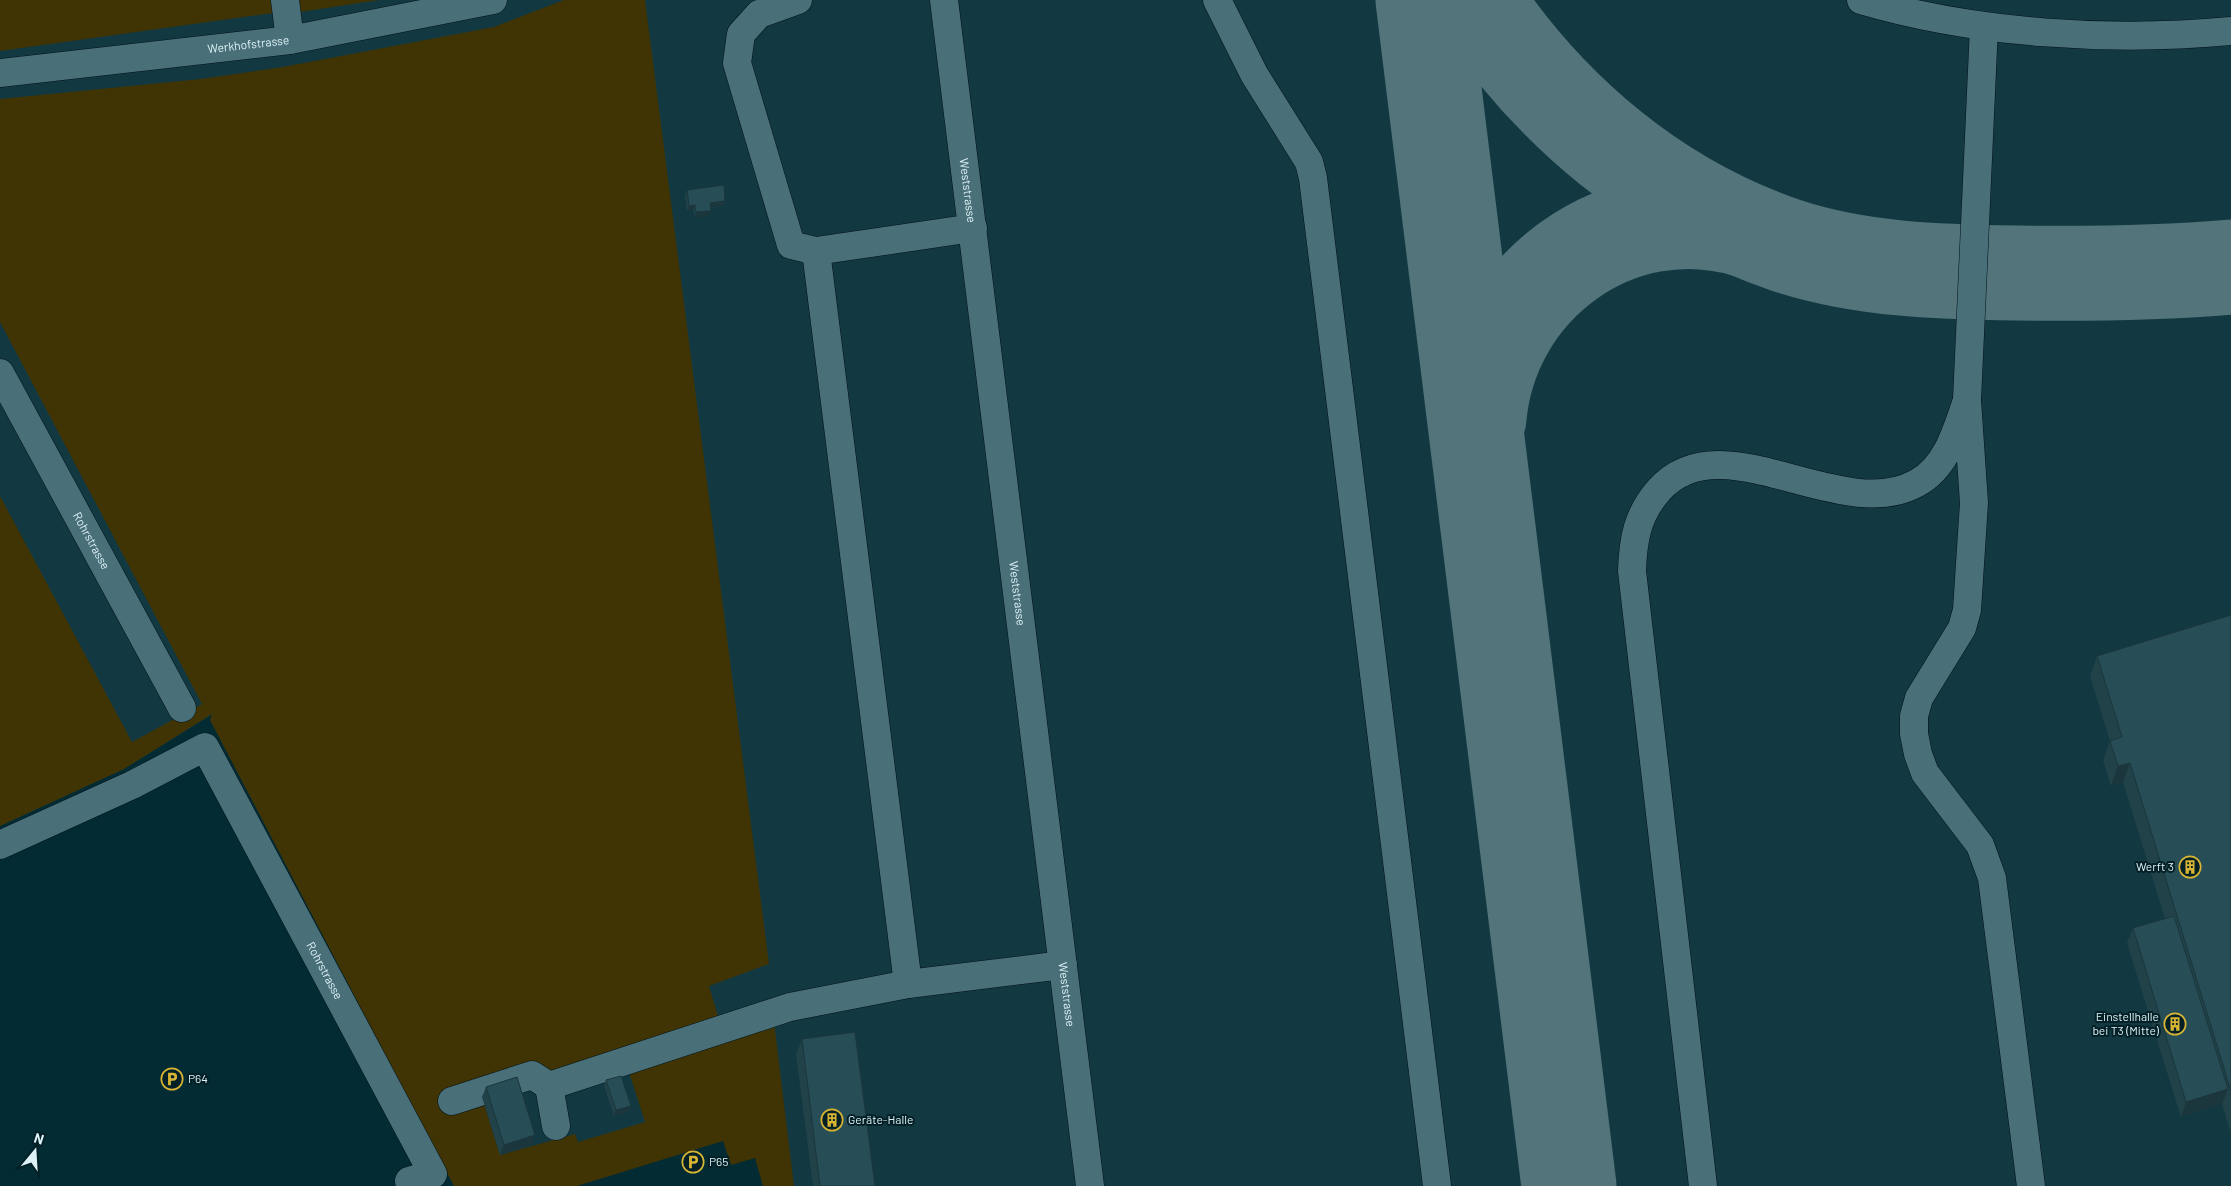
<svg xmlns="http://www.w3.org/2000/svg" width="2231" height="1186" font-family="Barlow,sans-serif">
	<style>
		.built { fill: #123941 }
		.green { fill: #403405 }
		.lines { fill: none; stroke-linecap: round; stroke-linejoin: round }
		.taxiway { stroke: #52747a; stroke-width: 95 }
		.minor-casing { stroke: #001218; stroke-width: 29 }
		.minor { stroke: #496f79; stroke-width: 28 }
		.wall { fill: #22424a }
		.shaded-wall { fill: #1b363c }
		.building { fill: #274d56; stroke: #1b363c }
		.labels { text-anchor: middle; stroke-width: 4; stroke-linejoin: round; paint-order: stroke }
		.street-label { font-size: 12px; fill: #ddf1f6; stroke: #032026 }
		.poi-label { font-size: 12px; fill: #ddf1f6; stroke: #032026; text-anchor: start }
	</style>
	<rect width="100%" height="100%" fill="#022b33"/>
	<polygon class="built" points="0,0 2231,0 2231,1186 766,1186 740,1101 463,1185 213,714 124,769 0,826"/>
	<g class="green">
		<polygon points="0,0 272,0 273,13 0,51"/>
		<polygon points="299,0 379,0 300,12"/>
		<polygon points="564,0 645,0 769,964 709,986 720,1023 482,1097 500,1155 575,1134 578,1142 645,1122 629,1072 774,1022 794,1186 763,1186 755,1158 731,1165 723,1141 577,1186 454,1186 210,720 212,714 124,769 0,826 0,496 132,742 202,704 0,322 0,99 201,79 283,67 494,27"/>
	</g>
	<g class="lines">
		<g class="taxiway">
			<polyline points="1423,0 1569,1186"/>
			<path d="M 1476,0 C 1551,112 1657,201 1785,245 C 1860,270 1940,272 2018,273 C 2089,274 2160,273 2231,267"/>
			<path d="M 1479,418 C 1490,287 1618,192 1746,230"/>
		</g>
		<g class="minor-casing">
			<g id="minor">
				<polyline points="285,0 290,40"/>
				<polyline points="798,0 759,14 741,34 737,63 791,245 816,251 908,984"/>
				<path id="s1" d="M 944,0 L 1090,1186"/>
				<polyline points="1217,0 1254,74 1309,162 1313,178 1437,1186"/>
				<path d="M 1861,0 C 1976,34 2112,42 2231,31"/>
				<path id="s2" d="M 0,73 L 290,40 L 493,0"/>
				<polyline points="816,251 973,228"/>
				<path id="s3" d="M 0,373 L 182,708"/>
				<polyline points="1967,400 1984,27"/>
				<path id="s4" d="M 0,845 L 132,785 L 205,747 L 433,1174 L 409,1181"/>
				<polyline points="452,1101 532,1075 549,1086"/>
				<polyline points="556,1126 549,1086 790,1007 908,984 1063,965"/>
				<path d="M 1703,1186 L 1632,571 C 1633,540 1637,515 1659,490 C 1722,419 1840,526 1917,483 C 1947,467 1957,429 1967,400 L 1974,503 L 1967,610 L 1962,628 L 1919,698 L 1914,716 L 1914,734 L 1918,754 L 1925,773 L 1980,845 L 1992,878 L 2031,1186"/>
			</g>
		</g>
		<use href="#minor" class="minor"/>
	</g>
	<g class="wall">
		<polygon points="687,190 725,201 723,206 710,208 709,216 695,218 693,210 687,211 685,195"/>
		<polygon points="2231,615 2231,1133 2222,1104 2181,1117 2127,943 2133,928 2165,919 2123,782 2111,786 2103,760 2110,741 2090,676 2097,656"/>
		<polygon points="802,1039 875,1186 813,1186 796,1054"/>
		<polygon points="606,1080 631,1106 629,1111 614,1116 604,1086"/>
		<polygon points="486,1087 535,1135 531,1145 500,1155 482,1097"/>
	</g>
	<g class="shaded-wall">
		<polygon points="725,201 723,206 708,208 710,203"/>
		<polygon points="695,205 693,210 687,211 689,206"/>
		<polygon points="711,211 709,216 695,218 696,212"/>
		<polygon points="2130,763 2123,782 2111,786 2118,766"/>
		<polygon points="2228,1089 2222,1104 2181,1117 2186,1102"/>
		<polygon points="631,1106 629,1111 614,1116 616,1110"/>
		<polygon points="535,1135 531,1145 500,1155 504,1145"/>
	</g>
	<g class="building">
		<polygon points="724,185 725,201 710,203 711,211 696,212 695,205 689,206 687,190"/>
		<polygon points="2231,615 2231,1091 2130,763 2118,766 2110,741 2122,737 2097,656"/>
		<polygon points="2174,916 2228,1089 2186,1102 2133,928"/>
		<polygon points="855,1032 875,1186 820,1186 802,1039"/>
		<polygon points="621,1076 631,1106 616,1110 606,1080"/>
		<polygon points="517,1077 535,1135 504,1145 486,1087"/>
	</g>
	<defs>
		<g id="building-ring" transform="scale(1.125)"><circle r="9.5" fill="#032026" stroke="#d7b434" stroke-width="1.5"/><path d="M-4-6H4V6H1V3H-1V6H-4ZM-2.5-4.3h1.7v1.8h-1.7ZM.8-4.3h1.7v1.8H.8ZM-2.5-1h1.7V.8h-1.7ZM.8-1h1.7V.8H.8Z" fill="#d7b434"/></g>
		<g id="parking-ring" transform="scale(1.125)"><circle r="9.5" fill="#032026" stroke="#d7b434" stroke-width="1.5"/><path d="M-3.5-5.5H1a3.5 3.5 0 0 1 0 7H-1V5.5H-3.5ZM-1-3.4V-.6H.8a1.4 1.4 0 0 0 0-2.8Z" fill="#d7b434"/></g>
	</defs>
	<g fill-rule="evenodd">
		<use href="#building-ring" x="2190" y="867"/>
		<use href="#building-ring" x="2175" y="1024"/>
		<use href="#parking-ring" x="172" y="1079"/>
		<use href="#building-ring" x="832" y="1120"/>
		<use href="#parking-ring" x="693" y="1162"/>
	</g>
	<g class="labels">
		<g class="street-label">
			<text dy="4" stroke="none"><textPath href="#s2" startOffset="250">Werkhofstrasse</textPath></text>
			<text dy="4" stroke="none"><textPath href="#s1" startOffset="192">Weststrasse</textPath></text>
			<text dy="4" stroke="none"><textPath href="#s3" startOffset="191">Rohrstrasse</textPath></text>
			<text dy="4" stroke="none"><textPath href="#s1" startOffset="598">Weststrasse</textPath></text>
			<text dy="4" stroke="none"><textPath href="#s4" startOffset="481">Rohrstrasse</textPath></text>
			<text dy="4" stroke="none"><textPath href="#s1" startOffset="1002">Weststrasse</textPath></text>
		</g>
		<g class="poi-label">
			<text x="2174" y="871" text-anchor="end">Werft 3</text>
			<text x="2159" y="1021" text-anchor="end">Einstellhalle<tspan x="2159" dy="14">bei T3 (Mitte)</tspan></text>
			<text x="188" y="1083">P64</text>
			<text x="848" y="1124">Geräte-Halle</text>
			<text x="709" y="1166">P65</text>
		</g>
	</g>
	<g transform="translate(35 1151) rotate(18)" stroke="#032026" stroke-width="4" paint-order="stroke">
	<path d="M0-4L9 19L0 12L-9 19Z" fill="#ddf1f6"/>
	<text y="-8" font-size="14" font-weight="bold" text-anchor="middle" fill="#ddf1f6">N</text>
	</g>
</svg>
